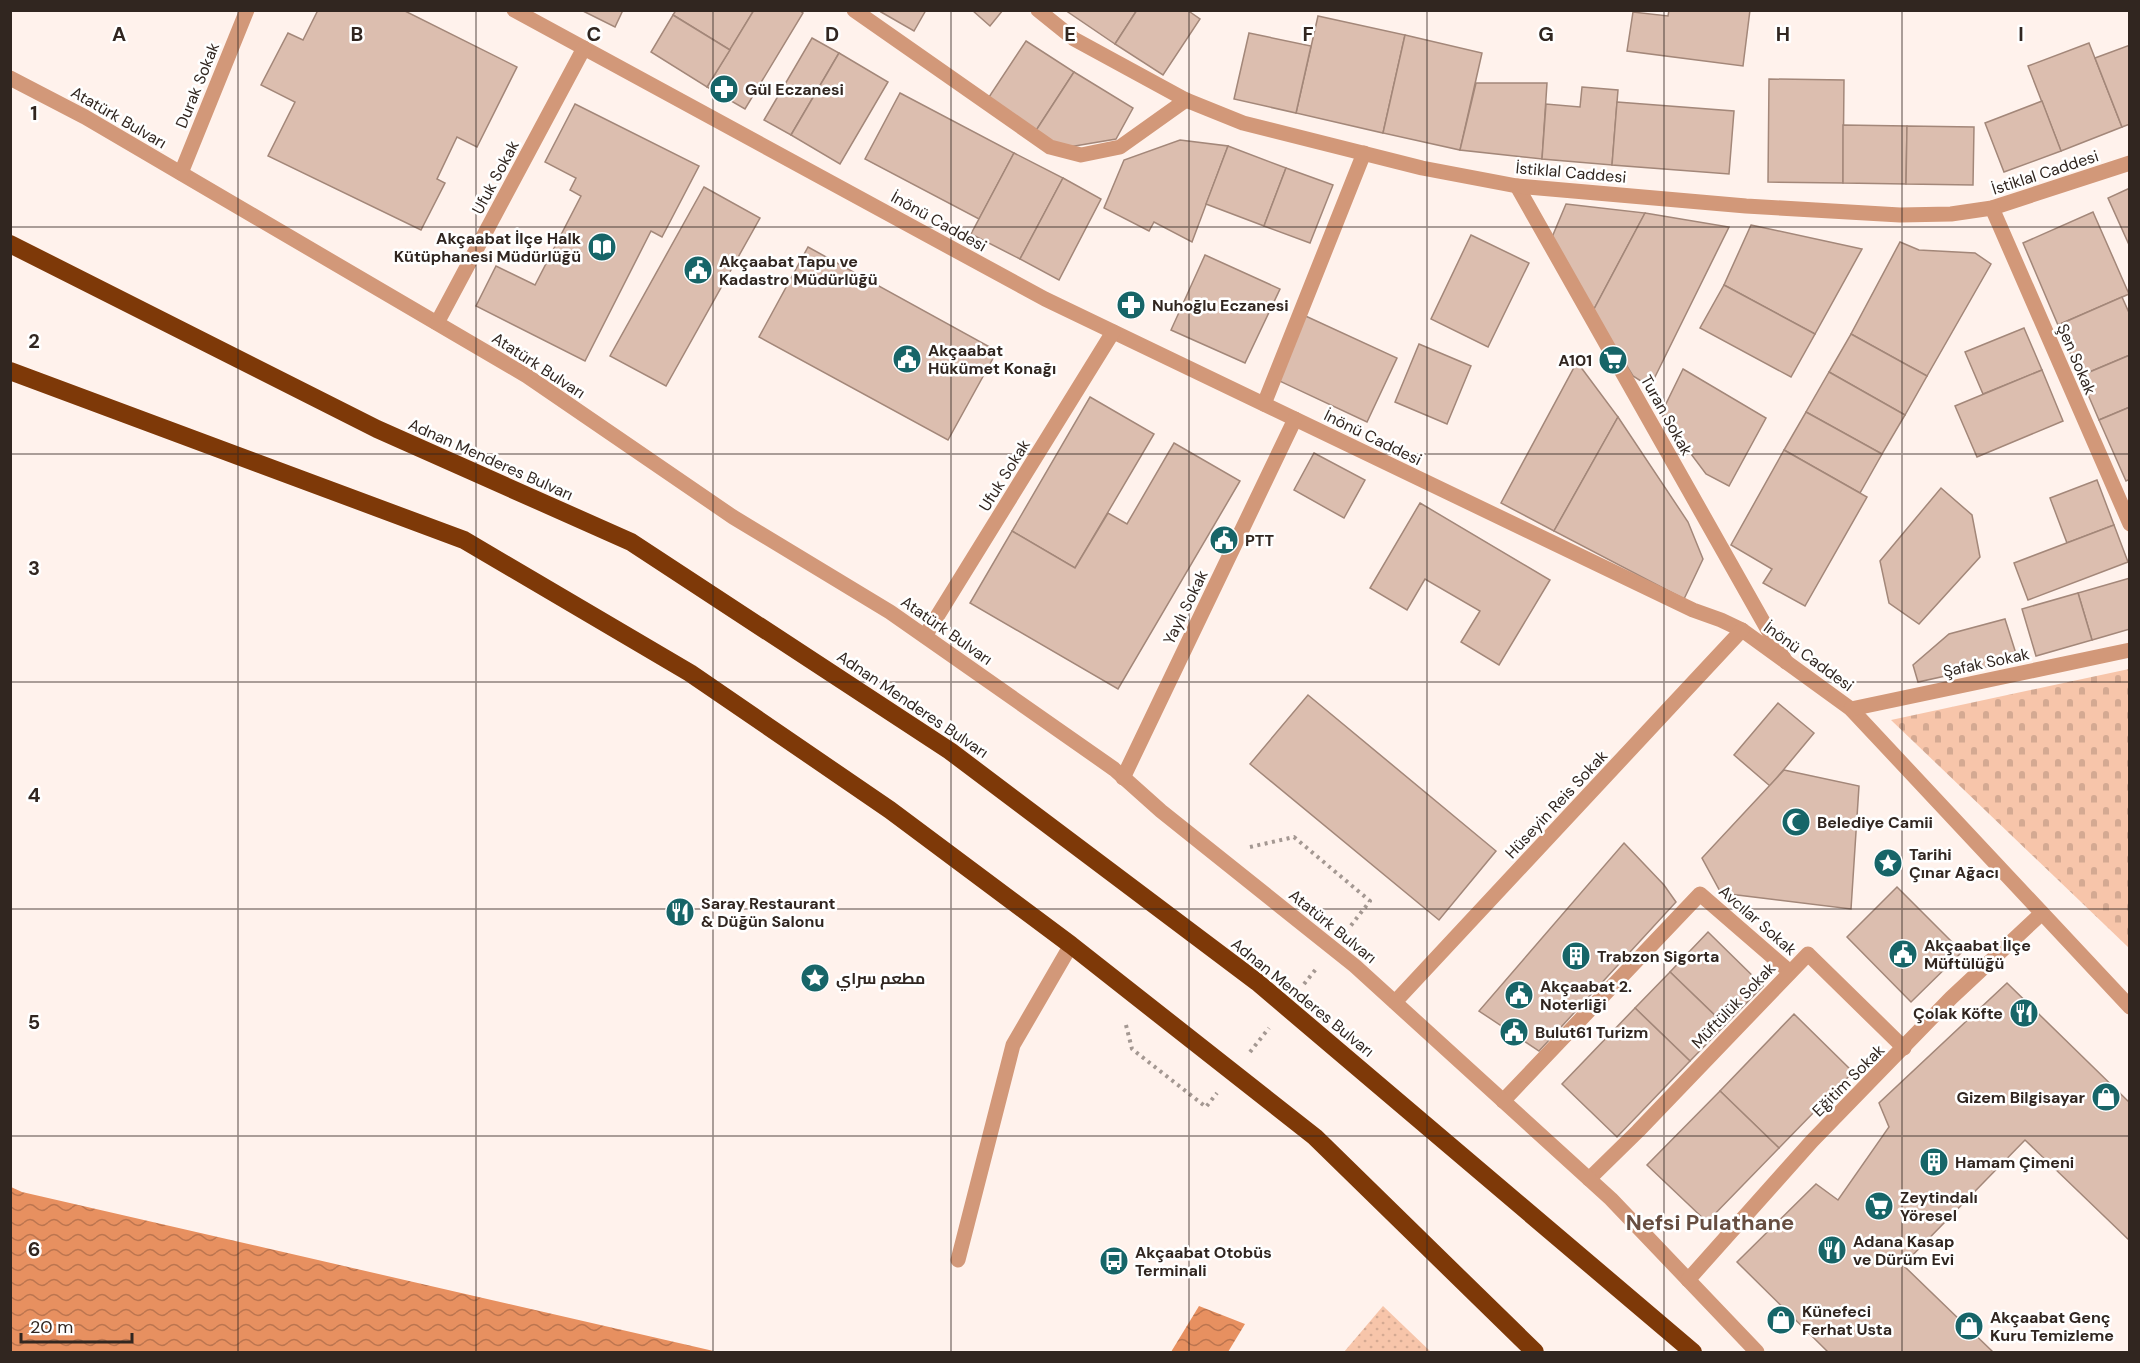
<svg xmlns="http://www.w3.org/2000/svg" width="2140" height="1363" font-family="'DM Sans',Cairo,sans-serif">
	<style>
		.grass { fill: url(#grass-dots) }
		.cemetery { fill: url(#cemetery-stones) }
		.water { fill: url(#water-waves) }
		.building { fill: #dcbeaf; stroke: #a38779; stroke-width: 1.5 }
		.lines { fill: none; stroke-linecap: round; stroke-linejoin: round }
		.path { stroke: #a49892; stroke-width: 4; stroke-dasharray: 3 4.5; stroke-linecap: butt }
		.lane { stroke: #d29879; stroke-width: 15 }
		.street { stroke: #d29879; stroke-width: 15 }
		.highway { stroke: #7e3908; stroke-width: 18 }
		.grid { fill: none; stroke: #312620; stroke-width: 1.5; stroke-opacity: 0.55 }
		.labels { text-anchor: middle; stroke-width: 5; stroke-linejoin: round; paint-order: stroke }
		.street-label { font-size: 16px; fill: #312620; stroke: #fff }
		.poi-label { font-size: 16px; font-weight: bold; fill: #312620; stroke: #fff; text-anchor: start }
		.district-label { font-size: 22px; font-weight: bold; fill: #674e41; stroke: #fff }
		.grid-label { font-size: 20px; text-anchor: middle; font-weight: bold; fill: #312620; stroke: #fff; stroke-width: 5; stroke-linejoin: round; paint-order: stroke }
	</style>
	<defs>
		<pattern id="grass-dots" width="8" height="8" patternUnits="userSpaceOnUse" patternTransform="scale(1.5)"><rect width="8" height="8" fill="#f7c5aa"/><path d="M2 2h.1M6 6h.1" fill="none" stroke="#d4a992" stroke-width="1.8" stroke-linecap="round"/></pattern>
		<pattern id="cemetery-stones" width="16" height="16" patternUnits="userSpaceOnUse" patternTransform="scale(1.5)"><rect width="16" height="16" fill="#f7c5aa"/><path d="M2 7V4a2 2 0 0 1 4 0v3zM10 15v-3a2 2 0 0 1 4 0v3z" fill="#d4a992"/></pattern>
		<pattern id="water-waves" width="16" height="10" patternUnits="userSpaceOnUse" patternTransform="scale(1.5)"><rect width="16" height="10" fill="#e79060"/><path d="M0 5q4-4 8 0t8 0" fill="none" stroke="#bc754f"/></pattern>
	</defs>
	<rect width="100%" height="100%" fill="#fff2ec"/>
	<polygon class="grass" points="1383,1306 1431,1352 1344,1352"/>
	<polygon class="cemetery" points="2129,669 2130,669 2129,948 1891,720"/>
	<g class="water">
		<polygon points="11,1187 22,1192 718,1352 11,1352"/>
		<polygon points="1199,1306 1245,1324 1228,1352 1171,1352"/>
	</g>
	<g class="building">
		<polygon points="318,10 403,10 517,67 477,147 457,137 437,179 445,183 421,230 268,156 295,102 261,85 288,33 303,40"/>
		<polygon points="581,10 623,10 615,27"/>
		<polygon points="676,10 754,10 730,50 673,15"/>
		<polygon points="754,10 799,10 803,13 745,109 707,87"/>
		<polygon points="883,10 926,10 914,31 881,12"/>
		<polygon points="972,10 1003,10 990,26"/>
		<polygon points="1065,10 1137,10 1115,44"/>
		<polygon points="1137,10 1187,10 1200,19 1163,75 1115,44"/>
		<polygon points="1669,10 1750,10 1743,66 1627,51 1633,12 1668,16"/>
		<polygon points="673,15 730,50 707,87 651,52"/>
		<polygon points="1318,16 1405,35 1383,133 1296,113"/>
		<polygon points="1249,33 1311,46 1296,113 1234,99"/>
		<polygon points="1405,35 1482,53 1460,150 1383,133"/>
		<polygon points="812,38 839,53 791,135 764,120"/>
		<polygon points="1026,41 1074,72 1035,132 987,100"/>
		<polygon points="2089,43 2122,127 2061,151 2028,66"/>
		<polygon points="2130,45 2130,124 2122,127 2095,58"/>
		<polygon points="839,53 888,82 840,164 791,135"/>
		<polygon points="1074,72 1133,108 1116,139 1063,148 1035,132"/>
		<polygon points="1769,79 1844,80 1843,183 1768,182"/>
		<polygon points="1476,83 1547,83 1542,159 1460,150"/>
		<polygon points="1582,87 1618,90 1612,165 1542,159 1546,104 1580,107"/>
		<polygon points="900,93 1014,153 979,219 865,159"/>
		<polygon points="2042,101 2061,151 2004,172 1985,123"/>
		<polygon points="1617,102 1734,111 1729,174 1612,165"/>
		<polygon points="575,104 699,166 662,237 651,231 585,361 476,306 496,266 535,285 581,196 570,190 576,178 545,162"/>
		<polygon points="1843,125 1907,126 1906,184 1843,183"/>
		<polygon points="1907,126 1974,127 1973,185 1906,184"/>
		<polygon points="1180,140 1228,146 1192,242 1154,222 1149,231 1104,208 1124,160"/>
		<polygon points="1228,146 1286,168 1264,226 1206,204"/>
		<polygon points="1014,153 1063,178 1020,259 971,234"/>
		<polygon points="1286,168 1333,185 1310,243 1264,226"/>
		<polygon points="1063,178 1101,199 1059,280 1020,259"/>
		<polygon points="704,187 760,218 666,386 610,356"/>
		<polygon points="2130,188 2130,247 2108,198"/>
		<polygon points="1566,204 1645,213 1593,311 1550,242"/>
		<polygon points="2093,212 2129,294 2058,325 2023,243"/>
		<polygon points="1645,213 1729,227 1650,387 1633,376 1593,311"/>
		<polygon points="1751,225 1862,249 1815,334 1724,285"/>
		<polygon points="1471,235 1529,263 1488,347 1431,319"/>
		<polygon points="1900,242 1919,250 1975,253 1991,264 1927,376 1851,334"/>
		<polygon points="808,247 997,351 948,440 759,337"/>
		<polygon points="1205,255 1280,289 1245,363 1171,330"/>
		<polygon points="1724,285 1815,334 1791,377 1700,328"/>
		<polygon points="2122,297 2130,315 2130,355 2080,376 2058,325"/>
		<polygon points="1299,313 1397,358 1367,422 1269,376"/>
		<polygon points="2024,328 2042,370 1983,394 1965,352"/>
		<polygon points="1851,334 1927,376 1905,415 1829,372"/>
		<polygon points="1419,344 1471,366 1447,424 1395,402"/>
		<polygon points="2130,355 2130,407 2099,420 2080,376"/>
		<polygon points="1577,362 1618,417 1554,531 1501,503"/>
		<polygon points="1683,369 1766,418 1729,486 1706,474 1661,414"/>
		<polygon points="2042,370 2063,421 1977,457 1955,406"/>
		<polygon points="1829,372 1905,415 1882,454 1806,412"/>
		<polygon points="1090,397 1154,434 1075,568 1012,531"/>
		<polygon points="2130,407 2130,479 2126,481 2099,420"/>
		<polygon points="1806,412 1882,454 1860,493 1784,450"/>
		<polygon points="1618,417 1688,522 1703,559 1684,599 1554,531"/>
		<polygon points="1174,443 1240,481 1118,689 970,603 1012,531 1075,568 1108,513 1127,524"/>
		<polygon points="1784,450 1867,497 1805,606 1763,583 1772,569 1731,545"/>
		<polygon points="1314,453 1365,480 1344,518 1294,490"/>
		<polygon points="2097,480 2114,525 2067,543 2050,498"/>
		<polygon points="1941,488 1972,515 1980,557 1919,624 1889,603 1880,561"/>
		<polygon points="1420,503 1550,580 1499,665 1461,642 1480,611 1425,579 1407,610 1370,588"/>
		<polygon points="2114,525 2128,562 2028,600 2014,563"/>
		<polygon points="2130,578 2130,629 2092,640 2078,593"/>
		<polygon points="2078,593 2092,640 2036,656 2022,609"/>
		<polygon points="2005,619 2018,660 1918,682 1913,665 1949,634"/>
		<polygon points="1308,695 1496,851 1439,920 1250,764"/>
		<polygon points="1778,703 1814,733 1770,786 1734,755"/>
		<polygon points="1784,770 1859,786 1851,909 1721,893 1702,858"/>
		<polygon points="1624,843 1664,885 1676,902 1539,1051 1479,1011"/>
		<polygon points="1897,887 1962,952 1911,1002 1847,937"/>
		<polygon points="1708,932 1763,986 1725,1025 1670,972"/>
		<polygon points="1670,972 1725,1025 1690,1061 1635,1008"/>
		<polygon points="2007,983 2130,1103 2130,1241 2025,1140 1903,1265 1993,1352 1828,1352 1737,1262 1816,1184 1838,1200 1889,1127 1879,1103"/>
		<polygon points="1635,1008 1690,1061 1617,1137 1562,1084"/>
		<polygon points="1794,1014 1853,1072 1779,1148 1720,1091"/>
		<polygon points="1720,1091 1779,1148 1707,1222 1647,1165"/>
	</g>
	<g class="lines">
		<g class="path">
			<polyline points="1250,847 1294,837 1370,901 1349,928"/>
			<polyline points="1304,984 1316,969"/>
			<polyline points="1126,1025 1132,1049 1206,1107 1217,1093"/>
			<polyline points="1250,1052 1269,1028"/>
		</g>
		<g class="lane">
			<polyline points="1517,186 1786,662"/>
			<polyline points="1264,404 1364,153"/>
			<polyline points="1503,1101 1700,894 1790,972"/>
			<polyline points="1589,1179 1638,1131 1808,954 1904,1048"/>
			<polyline points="958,1260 1013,1045 1071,945"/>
		</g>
		<g class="street">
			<polyline points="514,10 1045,299 1693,610 1721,620 1742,630 1851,709 2130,1007"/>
			<polyline points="854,10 1050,147 1081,155 1120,147 1186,100"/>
			<polyline points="1038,10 1074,39 1186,100 1243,123 1422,168 1517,186 1746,206 1900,215 1951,214 1992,208 2130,163"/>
			<polyline points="10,78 85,117 527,376 733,517 890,612 1114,769 1161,811 1355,966 1611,1199 1757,1352"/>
			<polyline points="181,173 247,10"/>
			<polyline points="1992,208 2130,524"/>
			<polyline points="437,323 584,48"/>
			<polyline points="925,636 1113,332"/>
			<polyline points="1851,709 2130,650"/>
			<polyline points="1123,778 1295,419"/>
			<polyline points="1395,1002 1742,630"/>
			<polyline points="1688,1280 1812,1141 1951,998 2042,913"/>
		</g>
		<g class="highway">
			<polyline points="10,244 377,429 631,542 950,751 1257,982 1693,1352"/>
			<polyline points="10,371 464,540 690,673 890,810 1071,945 1315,1137 1535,1352"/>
		</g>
	</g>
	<path class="grid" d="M 238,10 L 238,1352M 476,10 L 476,1352M 713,10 L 713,1352M 951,10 L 951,1352M 1189,10 L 1189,1352M 1427,10 L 1427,1352M 1664,10 L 1664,1352M 1902,10 L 1902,1352M 10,227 L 2130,227M 10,454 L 2130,454M 10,682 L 2130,682M 10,909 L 2130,909M 10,1136 L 2130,1136"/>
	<defs>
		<g id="pharmacy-disc" transform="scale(1.5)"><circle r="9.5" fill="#176568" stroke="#fff"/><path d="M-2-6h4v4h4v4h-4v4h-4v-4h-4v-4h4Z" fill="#fff"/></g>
		<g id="library-disc" transform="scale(1.5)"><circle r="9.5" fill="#176568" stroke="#fff"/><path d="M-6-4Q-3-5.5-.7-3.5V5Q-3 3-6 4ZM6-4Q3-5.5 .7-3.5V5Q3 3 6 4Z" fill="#fff"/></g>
		<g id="civic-disc" transform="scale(1.5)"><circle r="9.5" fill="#176568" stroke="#fff"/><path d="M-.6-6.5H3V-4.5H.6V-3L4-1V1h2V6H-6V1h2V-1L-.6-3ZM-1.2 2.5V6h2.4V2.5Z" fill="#fff"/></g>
		<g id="supermarket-disc" transform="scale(1.5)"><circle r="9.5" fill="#176568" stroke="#fff"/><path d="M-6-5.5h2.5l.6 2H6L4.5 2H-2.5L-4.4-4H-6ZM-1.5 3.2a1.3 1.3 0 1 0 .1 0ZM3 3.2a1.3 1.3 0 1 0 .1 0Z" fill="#fff"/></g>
		<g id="mosque-disc" transform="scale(1.5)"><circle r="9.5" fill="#176568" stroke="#fff"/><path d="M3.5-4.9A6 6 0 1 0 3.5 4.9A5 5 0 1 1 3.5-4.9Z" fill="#fff"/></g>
		<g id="sight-disc" transform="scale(1.5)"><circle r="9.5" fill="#176568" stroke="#fff"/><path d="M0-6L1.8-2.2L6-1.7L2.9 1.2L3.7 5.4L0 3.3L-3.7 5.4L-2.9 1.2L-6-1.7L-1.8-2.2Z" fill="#fff"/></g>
		<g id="restaurant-disc" transform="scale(1.5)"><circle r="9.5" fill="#176568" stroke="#fff"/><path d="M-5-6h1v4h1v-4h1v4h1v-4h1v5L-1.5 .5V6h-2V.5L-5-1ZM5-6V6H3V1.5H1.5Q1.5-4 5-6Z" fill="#fff"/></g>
		<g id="building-disc" transform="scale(1.5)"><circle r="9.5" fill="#176568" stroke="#fff"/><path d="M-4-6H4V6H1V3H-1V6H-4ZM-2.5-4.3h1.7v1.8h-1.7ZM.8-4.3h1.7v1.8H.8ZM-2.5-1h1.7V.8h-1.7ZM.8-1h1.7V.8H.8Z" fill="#fff"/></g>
		<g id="shop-disc" transform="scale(1.5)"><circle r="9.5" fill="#176568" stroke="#fff"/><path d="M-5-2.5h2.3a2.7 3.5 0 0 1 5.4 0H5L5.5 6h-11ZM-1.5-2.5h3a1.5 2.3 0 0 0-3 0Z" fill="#fff"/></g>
		<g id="bus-disc" transform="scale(1.5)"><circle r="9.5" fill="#176568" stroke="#fff"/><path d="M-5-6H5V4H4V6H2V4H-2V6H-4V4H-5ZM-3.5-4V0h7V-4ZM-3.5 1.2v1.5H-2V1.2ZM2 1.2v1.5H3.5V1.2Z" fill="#fff"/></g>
	</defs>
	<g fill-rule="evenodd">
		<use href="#pharmacy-disc" x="724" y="89"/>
		<use href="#library-disc" x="602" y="247"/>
		<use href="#civic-disc" x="698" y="270"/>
		<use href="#pharmacy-disc" x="1131" y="305"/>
		<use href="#civic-disc" x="907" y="359"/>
		<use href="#supermarket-disc" x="1613" y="360"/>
		<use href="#civic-disc" x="1224" y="540"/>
		<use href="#mosque-disc" x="1796" y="822"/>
		<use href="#sight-disc" x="1888" y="863"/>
		<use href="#restaurant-disc" x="680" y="912"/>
		<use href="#civic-disc" x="1903" y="954"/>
		<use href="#building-disc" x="1576" y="956"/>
		<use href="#sight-disc" x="815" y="978"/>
		<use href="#civic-disc" x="1519" y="995"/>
		<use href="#restaurant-disc" x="2024" y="1013"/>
		<use href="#civic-disc" x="1514" y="1032"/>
		<use href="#shop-disc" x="2106" y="1097"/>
		<use href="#building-disc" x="1934" y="1162"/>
		<use href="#supermarket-disc" x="1879" y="1206"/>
		<use href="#restaurant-disc" x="1832" y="1250"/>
		<use href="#bus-disc" x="1114" y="1261"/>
		<use href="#shop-disc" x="1781" y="1320"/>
		<use href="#shop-disc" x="1969" y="1326"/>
	</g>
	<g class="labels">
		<g class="street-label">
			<text transform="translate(197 85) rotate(-68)" y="6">Durak Sokak</text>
			<text transform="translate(119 117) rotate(30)" y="6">Atatürk Bulvarı</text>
			<text transform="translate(1571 172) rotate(5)" y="6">İstiklal Caddesi</text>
			<text transform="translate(2045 172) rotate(-18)" y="6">İstiklal Caddesi</text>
			<text transform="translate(495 177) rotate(-62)" y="6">Ufuk Sokak</text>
			<text transform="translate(939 221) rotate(29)" y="6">İnönü Caddesi</text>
			<text transform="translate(2077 359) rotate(67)" y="6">Şen Sokak</text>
			<text transform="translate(539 365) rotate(33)" y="6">Atatürk Bulvarı</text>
			<text transform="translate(1667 415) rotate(61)" y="6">Turan Sokak</text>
			<text transform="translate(1373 437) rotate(26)" y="6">İnönü Caddesi</text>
			<text transform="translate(491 459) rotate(24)" y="6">Adnan Menderes Bulvarı</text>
			<text transform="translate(1004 475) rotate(-58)" y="6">Ufuk Sokak</text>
			<text transform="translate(1185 607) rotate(-64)" y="6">Yaylı Sokak</text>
			<text transform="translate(947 630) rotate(35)" y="6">Atatürk Bulvarı</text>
			<text transform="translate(1809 656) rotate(36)" y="6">İnönü Caddesi</text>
			<text transform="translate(1986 662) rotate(-12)" y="6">Şafak Sokak</text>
			<text transform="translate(913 704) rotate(34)" y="6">Adnan Menderes Bulvarı</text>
			<text transform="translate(1556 804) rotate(-47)" y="6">Hüseyin Reis Sokak</text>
			<text transform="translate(1758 920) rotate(41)" y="6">Avcılar Sokak</text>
			<text transform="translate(1333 926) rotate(39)" y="6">Atatürk Bulvarı</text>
			<text transform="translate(1303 997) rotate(39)" y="6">Adnan Menderes Bulvarı</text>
			<text transform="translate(1733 1005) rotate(-46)" y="6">Müftülük Sokak</text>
			<text transform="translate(1848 1080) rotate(-45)" y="6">Eğitim Sokak</text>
		</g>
		<g class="poi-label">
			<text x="745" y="95">Gül Eczanesi</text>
			<text x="581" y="244" text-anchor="end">Akçaabat İlçe Halk<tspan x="581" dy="18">Kütüphanesi Müdürlüğü</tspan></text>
			<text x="719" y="267">Akçaabat Tapu ve<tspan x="719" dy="18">Kadastro Müdürlüğü</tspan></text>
			<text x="1152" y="311">Nuhoğlu Eczanesi</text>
			<text x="928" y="356">Akçaabat<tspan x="928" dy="18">Hükümet Konağı</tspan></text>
			<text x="1592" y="366" text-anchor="end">A101</text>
			<text x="1245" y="546">PTT</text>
			<text x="1817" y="828">Belediye Camii</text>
			<text x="1909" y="860">Tarihi<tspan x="1909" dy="18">Çınar Ağacı</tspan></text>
			<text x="701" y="909">Saray Restaurant<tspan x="701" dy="18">&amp; Düğün Salonu</tspan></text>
			<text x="1924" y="951">Akçaabat İlçe<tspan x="1924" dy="18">Müftülüğü</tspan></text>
			<text x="1597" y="962">Trabzon Sigorta</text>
			<text x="836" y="984">مطعم سراي</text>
			<text x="1540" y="992">Akçaabat 2.<tspan x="1540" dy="18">Noterliği</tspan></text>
			<text x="2003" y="1019" text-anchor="end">Çolak Köfte</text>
			<text x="1535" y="1038">Bulut61 Turizm</text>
			<text x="2085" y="1103" text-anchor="end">Gizem Bilgisayar</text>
			<text x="1955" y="1168">Hamam Çimeni</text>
			<text x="1900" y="1203">Zeytindalı<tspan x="1900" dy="18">Yöresel</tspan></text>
			<text x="1853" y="1247">Adana Kasap<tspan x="1853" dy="18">ve Dürüm Evi</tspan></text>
			<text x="1135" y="1258">Akçaabat Otobüs<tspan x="1135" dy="18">Terminali</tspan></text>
			<text x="1802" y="1317">Künefeci<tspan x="1802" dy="18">Ferhat Usta</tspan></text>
			<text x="1990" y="1323">Akçaabat Genç<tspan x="1990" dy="18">Kuru Temizleme</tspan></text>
		</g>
		<g class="district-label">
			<text x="1710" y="1230">Nefsi Pulathane</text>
		</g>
	</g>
	<g class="grid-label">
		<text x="119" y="41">A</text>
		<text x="357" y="41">B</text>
		<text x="594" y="41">C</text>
		<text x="832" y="41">D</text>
		<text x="1070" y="41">E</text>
		<text x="1308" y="41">F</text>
		<text x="1546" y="41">G</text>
		<text x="1783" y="41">H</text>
		<text x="2021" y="41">I</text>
		<text x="34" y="120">1</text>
		<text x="34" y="348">2</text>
		<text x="34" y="575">3</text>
		<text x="34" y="802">4</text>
		<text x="34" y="1029">5</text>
		<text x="34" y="1256">6</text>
	</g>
	<rect width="2140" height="1363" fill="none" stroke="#312620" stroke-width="24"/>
	<path d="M21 1333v9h111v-9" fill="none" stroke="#312620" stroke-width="3"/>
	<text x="30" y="1333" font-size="18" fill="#312620" stroke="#ffffff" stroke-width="4.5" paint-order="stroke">20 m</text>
</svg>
